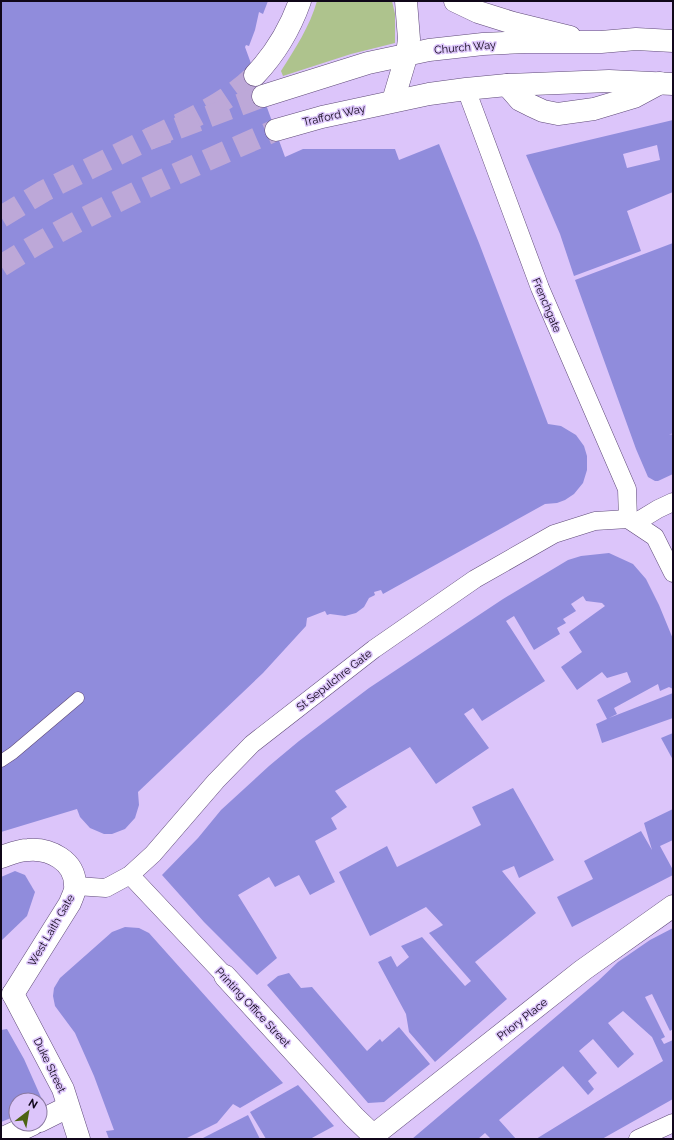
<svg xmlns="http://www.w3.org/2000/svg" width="674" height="1140" font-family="Raleway,sans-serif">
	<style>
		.green { fill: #aec38d }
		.building { fill: #908cdc; fill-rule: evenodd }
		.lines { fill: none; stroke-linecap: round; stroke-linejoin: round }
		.tertiary-tunnel { stroke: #bda8d8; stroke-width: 22; stroke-dasharray: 22 11; stroke-linecap: butt }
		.trunk-tunnel { stroke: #bda8d8; stroke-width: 22; stroke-dasharray: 22 11; stroke-linecap: butt }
		.service-casing { stroke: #5f4a78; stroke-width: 13 }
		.pedestrian-casing { stroke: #5f4a78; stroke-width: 19 }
		.minor-casing { stroke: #5f4a78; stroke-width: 23 }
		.tertiary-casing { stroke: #5f4a78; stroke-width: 23 }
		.trunk-casing { stroke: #5f4a78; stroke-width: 23 }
		.service { stroke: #fff; stroke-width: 12 }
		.pedestrian { stroke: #fff; stroke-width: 18 }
		.minor { stroke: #fff; stroke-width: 22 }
		.tertiary { stroke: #fff; stroke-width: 22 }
		.trunk { stroke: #fff; stroke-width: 22 }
		.labels { text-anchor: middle; stroke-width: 3; stroke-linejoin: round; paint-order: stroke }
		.street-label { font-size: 11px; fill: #100719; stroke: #dcc5fa }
	</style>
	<rect width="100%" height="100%" fill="#dcc5fa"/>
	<path class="green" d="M 317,1 L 392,1 L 395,14 L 395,43 L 351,54 L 283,76 L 281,71 C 295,49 310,26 317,1 Z"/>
	<g class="building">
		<polygon points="1,1 268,1 263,14 259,12 255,30 249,46 246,45 245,47 285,157 303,149 395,149 399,160 439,144 479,243 548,424 561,426 576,435 584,446 587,456 587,470 583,483 574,494 565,500 557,503 545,504 383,594 381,590 374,592 375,595 369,598 364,607 356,613 345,616 330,614 327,615 325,611 307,618 306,626 263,673 138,792 139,805 135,818 125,829 112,834 104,834 90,828 80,817 77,809 1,832"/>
		<path d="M 673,120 L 673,192 L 627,211 L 641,251 L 574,276 L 560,234 L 526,155 ZM 657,145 L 660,160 L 627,168 L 623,154 Z"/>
		<polygon points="673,243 673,433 669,435 673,434 673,474 658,481 655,481 648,477 636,449 575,280"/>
		<polygon points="609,553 633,564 646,579 659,605 673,639 673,689 669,687 660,691 658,684 614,708 617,714 609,718 673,693 673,718 602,743 596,724 607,719 597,700 631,682 627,672 607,678 602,672 577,690 561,667 582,652 569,632 605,606 602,603 586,601 583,596 571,604 576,611 563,619 566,623 557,628 560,634 534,650 514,616 506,621 545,681 482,721 473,708 464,714 489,748 436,784 410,747 335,791 347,807 331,818 337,829 315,841 335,882 310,895 299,875 275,887 269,877 238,895 277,958 257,975 204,922 162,875 198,838 221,810 269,766 299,741 369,688 503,599 568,560 581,556"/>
		<polygon points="673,733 673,760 661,738"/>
		<polygon points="513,788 554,860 519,878 514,866 502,871 536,913 475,962 507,999 435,1062 409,1032 406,1014 378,962 391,956 397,967 409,957 401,946 422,937 465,986 471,981 429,933 443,925 426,907 370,936 339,872 387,846 397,867 481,825 472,807"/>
		<polygon points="673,809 673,840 660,846 673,870 673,875 572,927 557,897 593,879 584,861 641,831 652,850 644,823"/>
		<polygon points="15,871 25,875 35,892 27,916 1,941 1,877"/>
		<polygon points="125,927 139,928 149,933 283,1083 240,1108 233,1104 217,1123 185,1139 109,1139 106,1131 114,1130 94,1076 75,1033 55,1006 53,996 54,988 60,978 112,932"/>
		<polygon points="673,928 673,1029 670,1031 652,994 645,997 665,1037 661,1039 664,1044 673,1040 673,1099 602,1139 536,1139 663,1061 652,1037 623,1011 608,1023 634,1054 618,1068 593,1039 579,1051 597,1073 588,1081 594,1089 588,1095 563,1066 499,1120 516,1139 491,1139 485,1133 478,1139 412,1139 598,981 618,962 650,940"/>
		<polygon points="289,973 301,988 312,987 367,1051 380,1039 382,1042 399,1027 430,1064 384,1102 368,1103 267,985 278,976"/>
		<polygon points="7,1029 24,1059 44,1104 40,1105 40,1100 16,1100 16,1116 1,1122 1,1030"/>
		<polygon points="298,1085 334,1126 310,1139 266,1139 250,1112"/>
		<polygon points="248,1115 260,1139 201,1139"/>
	</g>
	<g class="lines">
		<path class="tertiary-tunnel" d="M 149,139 C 186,121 226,104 255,75"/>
		<g class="trunk-tunnel">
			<polyline points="1,217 44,191 149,139 263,96"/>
			<path d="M 1,266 C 87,211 182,171 276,130"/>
		</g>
		<g class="service-casing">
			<polyline id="service" points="1,761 13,753 78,698"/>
		</g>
		<g class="pedestrian-casing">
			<g id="pedestrian">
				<polyline points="466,89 540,288 627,489 628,519"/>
				<polyline points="628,519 655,537 673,573"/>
				<polyline points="635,523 658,509 673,502"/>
				<polyline points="130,875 225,976"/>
				<polyline points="76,886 106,888 130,875 153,854 216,781 252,744 374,649 475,579 554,534 595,521 628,519"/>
				<polyline points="638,1139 673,1123"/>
			</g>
		</g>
		<g class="minor-casing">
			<g id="minor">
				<polyline points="406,1 409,39 407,54"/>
				<polyline points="455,1 478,12 513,23 570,37"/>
				<polyline points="507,85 520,100 530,105 543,111 558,114 594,109 634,97 660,83"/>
				<path d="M 1,857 C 10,854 19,850 28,850 C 50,848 75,861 75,885 C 76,891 72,897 70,903 L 13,994"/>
				<polyline points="225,976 354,1117 377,1139"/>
				<polyline points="13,994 63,1089 79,1139"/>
				<polyline points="40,1121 68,1107"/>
				<polyline points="374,1135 583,970 673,906"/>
				<polyline points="1,1139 33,1124"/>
			</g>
		</g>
		<g class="tertiary-casing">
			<g id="tertiary">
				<path d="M 255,75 C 275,54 290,29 300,1"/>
				<polyline points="393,101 407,54"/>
			</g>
		</g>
		<g class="trunk-casing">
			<g id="trunk">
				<polyline points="263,96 368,63 429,50 483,44 526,42 601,42 636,39 673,41"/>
				<polyline points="276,130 322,117 429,94 466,89 507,85 609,81 673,84"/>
			</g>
		</g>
		<use href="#service" class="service"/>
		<use href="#pedestrian" class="pedestrian"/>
		<use href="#minor" class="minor"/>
		<use href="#tertiary" class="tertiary"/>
		<use href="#trunk" class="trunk"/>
	</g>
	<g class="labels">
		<g class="street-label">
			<text transform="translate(465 47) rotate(-5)" y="4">Church Way</text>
			<text transform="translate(334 115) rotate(-13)" y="4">Trafford Way</text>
			<text transform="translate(547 305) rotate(67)" y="4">Frenchgate</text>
			<text transform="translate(334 680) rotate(-38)" y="4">St Sepulchre Gate</text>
			<text transform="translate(51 930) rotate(-60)" y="4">West Laith Gate</text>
			<text transform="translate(253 1007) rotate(47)" y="4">Printing Office Street</text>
			<text transform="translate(522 1019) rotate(-38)" y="4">Priory Place</text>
			<text transform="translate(50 1065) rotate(64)" y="4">Duke Street</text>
		</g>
	</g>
	<rect width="674" height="1140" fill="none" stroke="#100719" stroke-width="4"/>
	<g transform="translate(28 1112) rotate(31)"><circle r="19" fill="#dcc5fa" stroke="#8a79a0"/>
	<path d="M0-3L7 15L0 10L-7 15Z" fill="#4c6312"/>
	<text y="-6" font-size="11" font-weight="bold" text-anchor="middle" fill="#100719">N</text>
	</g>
</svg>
